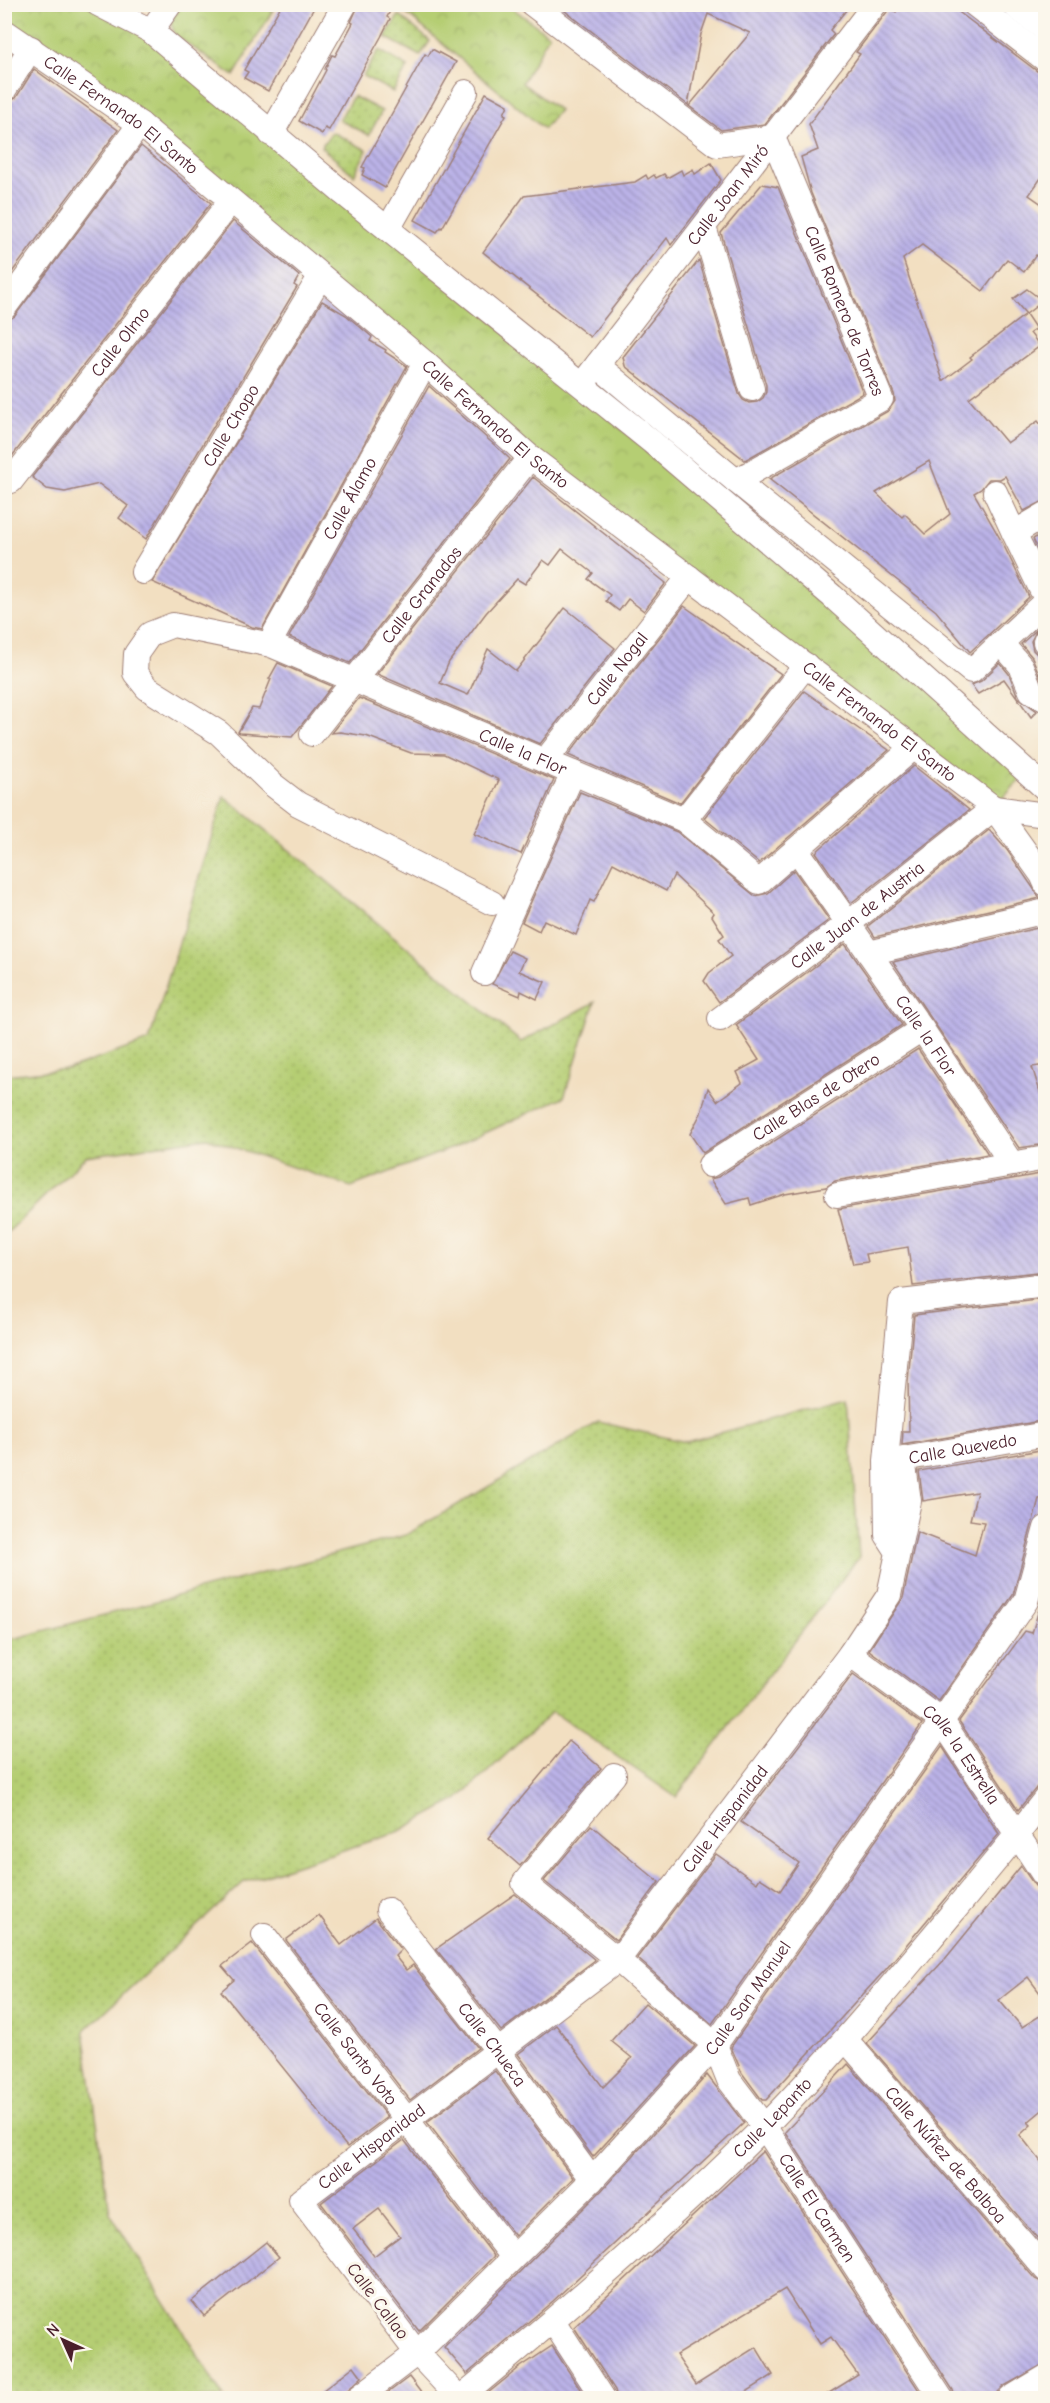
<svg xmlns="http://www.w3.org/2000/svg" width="1050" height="2403" font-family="'Comic Neue',sans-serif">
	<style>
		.grass { fill: url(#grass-dots); stroke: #80764f; stroke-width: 1.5 }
		.park { fill: url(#park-crowns); stroke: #80764f; stroke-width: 1.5 }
		.building { fill: url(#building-back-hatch); fill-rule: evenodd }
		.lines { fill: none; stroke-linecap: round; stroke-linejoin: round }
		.minor-casing { stroke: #9e7f76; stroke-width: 26 }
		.major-casing { stroke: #9e7f76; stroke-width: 34 }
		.minor { stroke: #fff; stroke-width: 24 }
		.major { stroke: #fff; stroke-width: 32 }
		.labels { text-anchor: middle; stroke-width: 6; stroke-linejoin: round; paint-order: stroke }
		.street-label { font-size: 18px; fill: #4a1f2b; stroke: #fbf7ec }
	</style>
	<defs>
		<pattern id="grass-dots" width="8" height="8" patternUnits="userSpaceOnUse" patternTransform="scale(1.5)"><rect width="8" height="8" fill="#b5ce73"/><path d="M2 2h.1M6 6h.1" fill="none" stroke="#9db064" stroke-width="1.8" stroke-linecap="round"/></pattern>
		<pattern id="park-crowns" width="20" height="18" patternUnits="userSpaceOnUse" patternTransform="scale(1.5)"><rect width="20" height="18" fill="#b5ce73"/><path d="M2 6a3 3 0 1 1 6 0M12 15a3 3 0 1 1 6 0" fill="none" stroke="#9db064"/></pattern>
		<pattern id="building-back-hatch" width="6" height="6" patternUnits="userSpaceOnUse" patternTransform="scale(1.5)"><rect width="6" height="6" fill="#bbb3e8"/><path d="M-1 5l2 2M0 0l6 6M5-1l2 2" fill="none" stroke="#9a91bc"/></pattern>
	</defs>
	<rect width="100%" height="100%" fill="#fbf7ec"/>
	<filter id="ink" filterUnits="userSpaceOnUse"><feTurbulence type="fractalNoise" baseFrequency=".0167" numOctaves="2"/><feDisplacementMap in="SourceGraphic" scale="12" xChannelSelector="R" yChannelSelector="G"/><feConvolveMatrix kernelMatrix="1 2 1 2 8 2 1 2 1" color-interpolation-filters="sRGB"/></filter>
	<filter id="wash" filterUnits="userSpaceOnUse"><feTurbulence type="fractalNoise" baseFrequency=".008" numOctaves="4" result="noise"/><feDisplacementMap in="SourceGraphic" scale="24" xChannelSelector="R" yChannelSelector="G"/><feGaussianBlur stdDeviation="1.35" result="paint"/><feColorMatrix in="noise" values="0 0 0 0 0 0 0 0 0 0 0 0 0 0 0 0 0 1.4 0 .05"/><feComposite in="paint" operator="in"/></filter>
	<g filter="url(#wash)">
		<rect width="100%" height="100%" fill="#f2dfc1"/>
		<g class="grass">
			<polygon points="399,15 430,41 420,56 385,37"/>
			<polygon points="379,50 408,67 393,92 363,76"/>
			<polygon points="353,96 382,111 369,135 339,120"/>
			<polygon points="332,132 367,150 354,175 321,147"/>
			<polygon points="224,796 521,1042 595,1002 564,1097 452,1148 351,1187 207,1138 86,1156 5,1235 5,1075 68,1069 149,1041"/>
			<polygon points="848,1398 859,1557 676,1797 552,1712 457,1800 396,1833 244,1882 84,2031 110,2213 224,2398 5,2398 5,1641 406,1535 598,1422 686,1442"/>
		</g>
		<g class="park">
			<polygon points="5,4 98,5 151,31 1027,772 994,808 530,457 32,48 5,32"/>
			<polygon points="182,5 276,5 234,76 175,35 170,21"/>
			<polygon points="396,5 508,5 549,35 522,83 559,110 544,129"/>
		</g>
		<g id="blocks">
			<g class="building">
				<polygon points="282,4 316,4 268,91 244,78 248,72 244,70"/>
				<polygon points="359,4 394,4 387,17 390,19 381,37 329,130 325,128 322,134 299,121 326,70 325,69 332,55 335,56 353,23 351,22"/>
				<polygon points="556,4 851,4 830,30 834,34 765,124 721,130 689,106 750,33 708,14 701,34 688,105"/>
				<path d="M 901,4 L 948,4 L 1037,71 L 1046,75 L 1046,171 L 1029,195 L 1046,207 L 1046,261 L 1036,255 L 1024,272 L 1007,259 L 983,291 L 922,245 L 903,259 L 943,381 L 972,359 L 970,357 L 1026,314 L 1036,329 L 1030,333 L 1040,346 L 969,398 L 1007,443 L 1038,421 L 1046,431 L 1046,500 L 1024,511 L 1005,476 L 1000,479 L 989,479 L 981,489 L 974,493 L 1002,542 L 1029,597 L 970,652 L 936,611 L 769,479 L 888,411 L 895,401 L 894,394 L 811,193 L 801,157 L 818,150 L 809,124 L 860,54 L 856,52 L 890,8 L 896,12 ZM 929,461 L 950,514 L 925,534 L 905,514 L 902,517 L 876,493 Z"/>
				<polygon points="432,49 456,62 385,188 362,175 365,168 362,167 425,54 428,56"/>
				<polygon points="34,69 118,130 4,283 4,104 16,98"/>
				<polygon points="486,93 508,105 504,114 506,115 442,228 441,227 437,232 415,220"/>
				<polygon points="141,146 211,203 9,460 4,457 4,322 15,316"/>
				<polygon points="711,163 721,180 671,245 667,238 590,337 483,252 524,196 635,182 646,175 648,179 654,175 656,178 664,174 667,178 681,170 683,175 693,169 695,174"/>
				<polygon points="762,184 778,187 863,393 745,460 625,366 623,357 699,260 739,394 743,400 749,403 757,402 763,398 766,392 766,385 721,233"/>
				<polygon points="233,221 299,276 294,285 297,287 146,539 119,518 128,506 99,484 65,492 47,489 32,477"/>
				<polygon points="1027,289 1043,301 1026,314 1013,299"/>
				<polygon points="322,301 346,315 372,337 370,341 386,350 385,352 407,366 262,629 252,627 152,582"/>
				<polygon points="429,386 510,459 350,663 289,637"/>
				<polygon points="533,477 666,583 644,611 628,599 619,611 606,601 610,595 588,579 593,573 562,549 550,565 543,560 525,584 517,579 486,613 449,662 440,683 468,695 488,649 516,671 565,608 615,648 540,744 377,674"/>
				<polygon points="1046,531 1046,565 1033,539"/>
				<polygon points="684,606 781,674 680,803 568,755"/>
				<polygon points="1046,621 1046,628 1037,630 1031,641 1033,650 1038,655 1046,656 1046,683 1042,681 1032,657 1021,644"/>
				<polygon points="278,663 332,686 292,737 240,733 238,732 252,708 259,709 271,679 269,679"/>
				<polygon points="1000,663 1009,674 1018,697 1037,711 1031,717 1004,679 978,694 971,685 981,681"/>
				<polygon points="804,691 889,750 759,863 704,818"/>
				<polygon points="359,698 554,780 521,854 474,834 499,780 444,754 411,753 366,736 340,732 331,733"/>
				<polygon points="914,766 969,810 851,903 816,852"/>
				<polygon points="580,792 677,832 755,896 768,893 794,870 829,920 719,1002 704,981 709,973 731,956 719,939 724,935 712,916 714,913 674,875 666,891 613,863 594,902 590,900 576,935 544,920 539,931 522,922"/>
				<polygon points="989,830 1007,850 1040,898 875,937 868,926"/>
				<polygon points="1046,926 1046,1065 1032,1067 1043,1101 1046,1101 1046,1144 1019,1148 893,962"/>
				<polygon points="845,944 902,1025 703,1153 690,1134 701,1113 708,1088 717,1101 742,1083 737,1072 759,1060 736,1025"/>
				<polygon points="510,951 525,958 519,971 545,982 537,999 521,991 520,996 492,984"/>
				<polygon points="918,1049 988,1154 835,1181 826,1187 785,1194 751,1205 749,1198 726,1204 710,1179 718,1177"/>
				<polygon points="1046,1173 1046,1271 913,1286 908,1247 866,1254 868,1262 853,1264 838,1209"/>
				<polygon points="1046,1299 1046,1420 902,1445 903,1431 909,1431 908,1381 914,1315"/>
				<polygon points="1046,1449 1046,1498 1039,1499 1013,1595 939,1701 869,1650 903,1598 917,1532 975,1555 984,1522 970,1520 977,1492 923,1501 919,1471"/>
				<polygon points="1041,1603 1046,1603 1046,1776 1018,1810 959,1721 1025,1631 1032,1633"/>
				<polygon points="853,1674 922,1724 712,2024 637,1958 716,1854 757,1883 760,1878 780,1891 799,1863 741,1822"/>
				<polygon points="569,1741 601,1768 520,1866 488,1838"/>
				<polygon points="942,1746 999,1834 887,1968 766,2100 762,2100 742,2073 731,2047"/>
				<polygon points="591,1825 659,1882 616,1940 544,1881"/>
				<polygon points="1021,1866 1035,1886 1046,1892 1046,2001 1028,1977 999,2000 1022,2027 1046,2012 1046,2107 1028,2122 1031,2125 1020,2135 1046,2168 1046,2248 867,2043 945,1959"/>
				<polygon points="515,1894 595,1960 501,2031 436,1949"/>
				<polygon points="319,1915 341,1945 376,1918 401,1950 395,1956 406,1970 413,1965 478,2048 410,2100 286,1940"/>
				<polygon points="252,1943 387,2117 347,2147 221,1991 234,1980 222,1966"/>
				<polygon points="645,2003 695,2046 593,2157 518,2054 556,2025 603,2087 632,2058 611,2041"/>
				<polygon points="848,2064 1035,2279 1046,2284 1046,2363 1004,2386 998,2392 997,2398 955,2398 953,2390 785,2132"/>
				<polygon points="495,2071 573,2178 515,2236 427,2122"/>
				<polygon points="707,2075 744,2123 553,2301 467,2374 444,2347 602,2190"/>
				<path d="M 404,2140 L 494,2256 L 419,2331 L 321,2203 ZM 379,2209 L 400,2236 L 374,2256 L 353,2229 Z"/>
				<polygon points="763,2151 924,2398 821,2398 858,2375 831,2337 820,2344 785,2289 676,2355 696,2385 756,2347 773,2375 737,2398 617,2398 615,2390 574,2327"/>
				<polygon points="266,2242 279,2257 204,2316 192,2301"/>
				<polygon points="552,2346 586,2398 482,2398 519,2368"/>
				<polygon points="354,2366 362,2377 339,2398 313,2398"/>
				<polygon points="409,2377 425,2398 381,2398"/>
			</g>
		</g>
	</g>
	<g filter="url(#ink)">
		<use href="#blocks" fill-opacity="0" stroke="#9e7f76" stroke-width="1.5"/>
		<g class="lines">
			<g class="minor-casing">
				<g id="minor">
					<polyline points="98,4 151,31 343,193 652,442 832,596 1046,789"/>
					<path id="s1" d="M 532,4 L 717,145 L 773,137 L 881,399 L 736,481"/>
					<polyline points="974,4 1046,60"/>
					<path id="s2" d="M 4,31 L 140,124 L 425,363 L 530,457 L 994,808 L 1042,875 L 1046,884"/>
					<polyline points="151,31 170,4"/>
					<polyline points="4,90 31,48"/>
					<polyline points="271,134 345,4"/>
					<polyline points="704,227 752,389"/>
					<polyline points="388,229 466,92"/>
					<polyline points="4,308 140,124"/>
					<polyline points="597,365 736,481 971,671 1046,601"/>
					<path id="s3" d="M 587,378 L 875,4"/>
					<path id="s4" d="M 11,481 L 230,202"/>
					<polyline points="995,492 1014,533 1046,514"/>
					<polyline points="1014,533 1046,599"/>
					<path id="s5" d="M 143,572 L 320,277"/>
					<path id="s6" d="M 275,633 L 425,363"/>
					<polyline points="1045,642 1046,642"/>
					<polyline points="1001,643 1021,666 1031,691 1046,700"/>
					<path id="s7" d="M 312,734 L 530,457"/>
					<path id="s8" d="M 545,761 L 689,577"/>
					<polyline points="994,808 1046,815"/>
					<polyline points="684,820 806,665"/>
					<path id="s9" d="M 797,850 L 922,1029 L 1012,1164"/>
					<path id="s10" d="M 492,903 L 298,804 L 272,784 L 219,733 L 147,688 L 135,673 L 136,654 L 150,634 L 173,625 L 271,645 L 684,820 L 759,882 L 914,747"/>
					<polyline points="869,953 1046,911"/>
					<polyline points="484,973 573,773"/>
					<path id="s11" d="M 720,1019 L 849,923 L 994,808"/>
					<path id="s12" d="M 710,1165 L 922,1029"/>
					<polyline points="837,1195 1046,1158"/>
					<polyline points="898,1552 887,1535 886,1461 901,1302 1046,1285"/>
					<path id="s13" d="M 850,1654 L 942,1721 L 1046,1878"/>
					<path id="s14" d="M 614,1775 L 524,1883 L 618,1960 L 715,2045 L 729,2080 L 764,2126 L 941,2398"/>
					<path id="s15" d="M 388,1910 L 498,2051 L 592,2180"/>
					<path id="s16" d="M 264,1935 L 513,2257"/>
					<path id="s17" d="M 846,2040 L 1046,2270"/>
					<polyline points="553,2321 603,2398"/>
					<path id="s18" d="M 358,2398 L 417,2353 L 592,2180 L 715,2045 L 1026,1601 L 1046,1528"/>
					<path id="s19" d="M 459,2398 L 417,2353 L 301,2200 L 618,1960 L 850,1654 L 889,1595 L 909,1501 L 903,1459 L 1046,1434"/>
					<path id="s20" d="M 460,2398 C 565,2311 669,2222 765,2126 C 823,2067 875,2005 928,1942 C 968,1894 1008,1847 1046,1798"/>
					<polyline points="1011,2398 1046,2377"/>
				</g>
			</g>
			<g class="major-casing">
				<polyline id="major" points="1019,4 1046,25"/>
			</g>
			<use href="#minor" class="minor"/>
			<use href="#major" class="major"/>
		</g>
	</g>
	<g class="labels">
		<g class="street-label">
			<text dy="6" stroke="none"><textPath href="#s2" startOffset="144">Calle Fernando El Santo</textPath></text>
			<text dy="6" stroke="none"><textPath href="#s3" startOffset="231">Calle Joan Miró</textPath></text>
			<text dy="6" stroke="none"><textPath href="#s1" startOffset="477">Calle Romero de Torres</textPath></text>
			<text dy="6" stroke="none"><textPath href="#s4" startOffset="177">Calle Olmo</textPath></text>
			<text dy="6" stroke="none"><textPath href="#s2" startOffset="630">Calle Fernando El Santo</textPath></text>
			<text dy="6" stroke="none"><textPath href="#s5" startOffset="171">Calle Chopo</textPath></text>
			<text dy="6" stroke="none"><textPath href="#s6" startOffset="154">Calle Álamo</textPath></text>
			<text dy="6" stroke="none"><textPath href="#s7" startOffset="177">Calle Granados</textPath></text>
			<text dy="6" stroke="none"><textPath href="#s8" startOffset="117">Calle Nogal</textPath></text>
			<text dy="6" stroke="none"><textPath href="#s2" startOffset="1116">Calle Fernando El Santo</textPath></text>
			<text dy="6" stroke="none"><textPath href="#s10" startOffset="870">Calle la Flor</textPath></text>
			<text dy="6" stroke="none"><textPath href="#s11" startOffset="172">Calle Juan de Austria</textPath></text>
			<text dy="6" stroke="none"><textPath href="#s9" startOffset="226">Calle la Flor</textPath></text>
			<text dy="6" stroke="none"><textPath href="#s12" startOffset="126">Calle Blas de Otero</textPath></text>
			<text dy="6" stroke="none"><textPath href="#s19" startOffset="1305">Calle Quevedo</textPath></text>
			<text dy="6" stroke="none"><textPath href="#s13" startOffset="152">Calle la Estrella</textPath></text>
			<text dy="6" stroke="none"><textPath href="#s19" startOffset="828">Calle Hispanidad</textPath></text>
			<text dy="6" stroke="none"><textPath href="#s18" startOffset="560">Calle San Manuel</textPath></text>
			<text dy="6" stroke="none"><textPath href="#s15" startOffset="170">Calle Chueca</textPath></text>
			<text dy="6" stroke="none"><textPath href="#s16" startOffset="150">Calle Santo Voto</textPath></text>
			<text dy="6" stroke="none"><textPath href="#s20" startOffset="420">Calle Lepanto</textPath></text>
			<text dy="6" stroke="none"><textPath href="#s19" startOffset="342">Calle Hispanidad</textPath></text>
			<text dy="6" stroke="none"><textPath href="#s17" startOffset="152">Calle Núñez de Balboa</textPath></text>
			<text dy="6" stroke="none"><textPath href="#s14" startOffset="584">Calle El Carmen</textPath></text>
			<text transform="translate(378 2301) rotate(53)" y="6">Calle Callao</text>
		</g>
	</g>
	<rect width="1050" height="2403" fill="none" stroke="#fbf7ec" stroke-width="24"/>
	<g transform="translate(63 2340) rotate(315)" stroke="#fbf7ec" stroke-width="4.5" paint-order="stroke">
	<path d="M0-4.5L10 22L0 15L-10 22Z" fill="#4a1f2b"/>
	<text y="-9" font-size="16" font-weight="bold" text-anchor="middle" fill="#4a1f2b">N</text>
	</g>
</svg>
